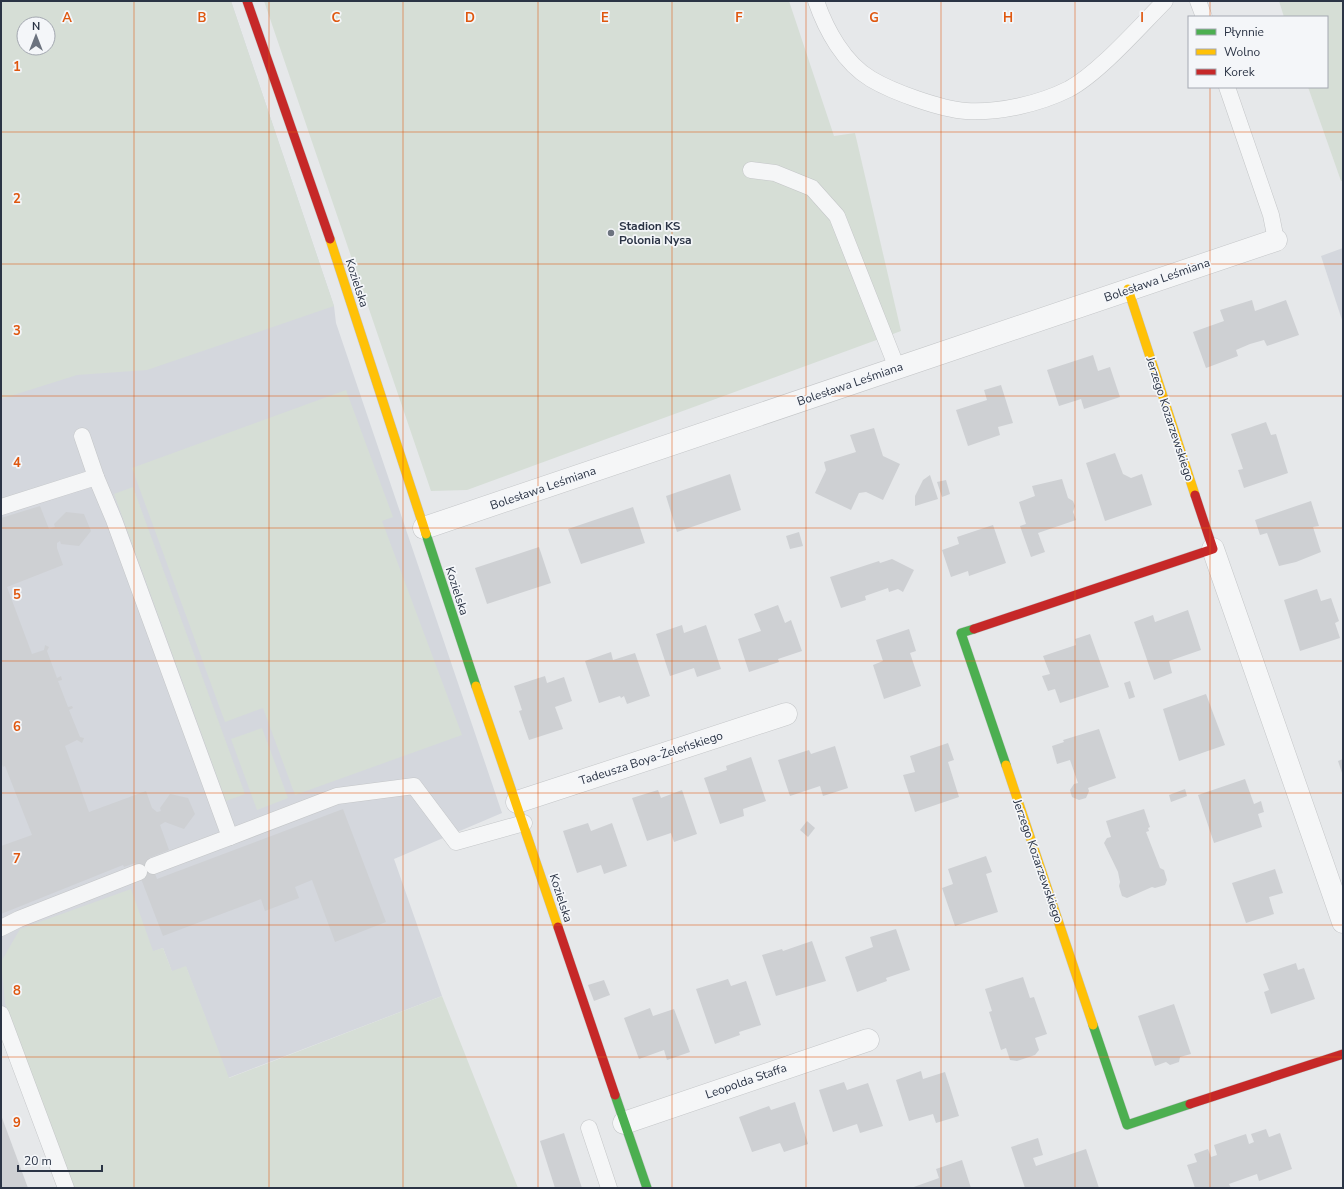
<svg xmlns="http://www.w3.org/2000/svg" width="1344" height="1189" font-family="'Nunito Sans',sans-serif">
	<style>
		.built { fill: #d4d7dd; fill-rule: evenodd }
		.green { fill: #d6ded6; fill-rule: evenodd }
		.building { fill: #ced0d3 }
		.lines { fill: none; stroke-linecap: round; stroke-linejoin: round }
		.lane-casing { stroke: #c4c6c8; stroke-width: 17 }
		.street-casing { stroke: #c4c6c8; stroke-width: 23 }
		.fast-casing { stroke: #c4c6c8; stroke-width: 10 }
		.slow-casing { stroke: #c4c6c8; stroke-width: 10 }
		.jam-casing { stroke: #c4c6c8; stroke-width: 10 }
		.lane { stroke: #f5f6f7; stroke-width: 16 }
		.street { stroke: #f5f6f7; stroke-width: 22 }
		.fast { stroke: #4caf50; stroke-width: 9 }
		.slow { stroke: #ffc107; stroke-width: 9 }
		.jam { stroke: #c62828; stroke-width: 9 }
		.grid { fill: none; stroke: #df570f; stroke-width: 1; stroke-opacity: 0.55 }
		.poi-dot { fill: #6c737f; stroke: #f4f6f9; stroke-width: 1.5 }
		.labels { text-anchor: middle; stroke-width: 3.5; stroke-linejoin: round; paint-order: stroke }
		.poi-label { font-size: 12px; font-weight: bold; fill: #2b3445; stroke: #f4f6f9; text-anchor: start }
		.street-label { font-size: 12px; fill: #2b3445; stroke: #f4f6f9 }
		.grid-label { font-size: 13px; text-anchor: middle; font-weight: bold; fill: #df570f; stroke: #f4f6f9; stroke-width: 3.5; stroke-linejoin: round; paint-order: stroke }
	</style>
	<rect width="100%" height="100%" fill="#e6e8ea"/>
	<g class="built">
		<path d="M 1,1 L 231,1 L 334,306 L 336,323 L 502,813 L 394,859 L 442,996 L 228,1078 L 186,967 L 172,972 L 163,948 L 1,1010 ZM 24,24 L 48,24 L 48,48 L 24,48 Z"/>
		<polygon points="1343,248 1343,323 1321,256"/>
	</g>
	<g class="green">
		<path d="M 1,1 L 231,1 L 334,306 L 147,370 L 77,375 L 1,399 ZM 24,24 L 48,24 L 48,48 L 24,48 Z"/>
		<polygon points="264,1 789,1 834,136 855,133 901,331 467,490 431,491"/>
		<polygon points="1279,1 1343,1 1343,181 1341,181 1308,87 1327,87 1327,17 1284,17"/>
		<polygon points="346,390 393,517 382,521 462,735 295,795 263,708 225,722 132,468"/>
		<polygon points="133,487 245,794 226,801 114,494"/>
		<polygon points="262,728 288,798 257,810 231,739"/>
		<polygon points="131,889 153,951 163,948 172,971 186,966 229,1078 442,996 518,1188 73,1188 5,1003 1,962 20,929"/>
	</g>
	<g class="building">
		<polygon points="1252,300 1255,311 1286,300 1299,335 1267,346 1264,340 1250,344 1236,350 1238,356 1206,368 1193,332 1224,321 1220,310"/>
		<polygon points="1093,355 1098,371 1110,367 1120,397 1084,409 1081,399 1059,406 1047,370"/>
		<polygon points="1001,385 1013,423 998,427 1000,435 968,446 956,410 987,400 984,390"/>
		<polygon points="1266,422 1271,435 1276,434 1288,473 1244,488 1238,470 1243,469 1231,434"/>
		<polygon points="874,428 883,456 900,464 883,500 866,492 859,493 851,510 815,493 826,470 824,462 856,452 850,435"/>
		<polygon points="1115,453 1123,474 1131,478 1142,474 1152,505 1105,521 1086,463"/>
		<polygon points="730,474 741,510 677,532 666,496"/>
		<polygon points="930,475 938,499 915,506 915,496 923,480"/>
		<polygon points="1062,479 1068,498 1073,501 1075,506 1073,512 1076,520 1038,533 1045,552 1031,557 1020,526 1026,524 1019,502 1035,496 1032,486"/>
		<polygon points="946,480 950,494 942,497 937,482"/>
		<polygon points="1311,501 1319,526 1313,527 1321,552 1296,562 1279,566 1267,533 1260,535 1255,520"/>
		<polygon points="40,506 49,529 55,527 54,524 66,512 84,514 91,531 79,546 61,544 60,541 57,543 57,548 63,565 7,587 32,654 44,650 45,645 49,647 47,651 57,678 61,676 62,680 58,681 68,707 72,706 73,708 69,710 80,737 84,738 82,743 77,740 65,746 89,812 146,791 152,808 157,812 161,811 160,808 170,794 188,798 195,814 184,829 165,822 160,825 169,850 149,858 157,879 343,809 386,922 335,942 312,880 295,887 299,898 265,911 261,899 163,936 135,863 124,867 123,865 1,914 1,846 32,835 5,766 3,767 1,762 1,518"/>
		<polygon points="633,507 645,543 581,564 568,529"/>
		<polygon points="993,525 1006,563 969,576 968,571 951,577 942,550 959,544 957,537"/>
		<polygon points="799,532 803,546 790,549 786,536"/>
		<polygon points="539,547 551,583 487,604 475,568"/>
		<polygon points="892,559 914,570 903,592 898,589 889,592 888,588 865,596 866,600 841,608 830,577 879,561 880,563"/>
		<polygon points="1317,589 1321,601 1331,598 1339,621 1335,623 1340,638 1300,651 1284,600"/>
		<polygon points="778,605 785,623 791,620 802,651 778,659 779,662 749,672 738,639 761,631 754,614"/>
		<polygon points="1188,610 1201,650 1169,661 1172,673 1154,680 1134,622 1153,615 1155,622"/>
		<polygon points="682,625 684,633 706,625 721,669 697,677 694,668 670,676 656,634"/>
		<polygon points="909,629 916,651 910,653 921,686 884,699 873,665 883,661 876,640"/>
		<polygon points="1090,634 1109,687 1060,703 1055,689 1048,691 1042,676 1050,674 1043,656 1076,645 1075,639"/>
		<polygon points="611,652 613,660 635,653 650,696 627,704 624,696 621,698 620,696 599,703 585,661"/>
		<polygon points="545,676 547,683 564,677 572,701 555,707 563,729 529,740 519,711 522,710 514,686"/>
		<polygon points="1130,681 1135,697 1129,699 1124,683"/>
		<polygon points="1206,694 1225,745 1179,761 1163,709"/>
		<polygon points="1099,729 1116,778 1088,788 1089,791 1086,798 1079,800 1072,797 1070,790 1074,784 1078,783 1070,760 1057,764 1052,746 1064,742 1063,740"/>
		<polygon points="948,743 954,760 948,762 959,797 915,812 903,775 915,772 910,756"/>
		<polygon points="835,746 848,788 823,796 820,786 790,796 778,760 809,750 811,754"/>
		<polygon points="751,757 766,801 743,809 744,816 720,824 704,778 727,770 726,766"/>
		<polygon points="1343,759 1343,776 1338,761"/>
		<polygon points="1245,779 1254,804 1261,801 1264,812 1258,814 1262,827 1214,843 1198,795"/>
		<polygon points="1185,789 1187,796 1171,802 1169,795"/>
		<polygon points="658,790 661,798 682,790 697,834 674,842 671,833 647,841 632,798"/>
		<polygon points="1144,809 1150,827 1148,828 1149,831 1146,832 1160,868 1164,870 1167,880 1165,885 1155,888 1152,887 1127,898 1122,896 1119,886 1120,882 1118,872 1104,843 1107,838 1111,837 1106,821"/>
		<polygon points="807,821 815,828 808,837 800,830"/>
		<polygon points="588,823 591,831 612,823 627,866 604,874 601,865 577,873 563,831"/>
		<polygon points="986,856 992,872 986,874 998,912 955,926 942,888 953,884 948,869"/>
		<polygon points="1275,869 1283,893 1269,897 1274,914 1246,923 1232,883"/>
		<polygon points="896,929 910,970 886,978 887,981 857,992 845,957 873,947 870,937"/>
		<polygon points="812,941 826,981 776,996 762,955 782,949 783,951"/>
		<polygon points="1296,963 1298,970 1304,968 1315,999 1271,1014 1264,992 1269,990 1263,974"/>
		<polygon points="1023,977 1030,998 1034,997 1047,1034 1035,1038 1039,1050 1035,1055 1017,1061 1010,1060 1006,1048 1001,1050 989,1012 992,1011 985,989"/>
		<polygon points="728,979 731,986 746,981 761,1025 739,1032 740,1035 715,1044 696,989"/>
		<polygon points="604,980 610,995 594,1001 588,985"/>
		<polygon points="1174,1004 1191,1054 1180,1057 1179,1062 1170,1065 1166,1062 1155,1066 1138,1016"/>
		<polygon points="650,1008 653,1016 674,1009 690,1052 667,1060 664,1050 639,1059 624,1018"/>
		<polygon points="921,1071 923,1079 945,1072 959,1116 936,1123 933,1114 909,1121 896,1080"/>
		<polygon points="844,1082 847,1090 868,1083 883,1126 860,1133 857,1124 833,1132 819,1090"/>
		<polygon points="795,1102 808,1144 784,1152 780,1143 752,1152 739,1117 769,1106 771,1110"/>
		<polygon points="1,1115 28,1188 1,1188"/>
		<polygon points="1266,1129 1269,1137 1280,1133 1292,1169 1259,1181 1257,1174 1229,1184 1231,1188 1195,1188 1187,1165 1197,1162 1194,1154 1208,1149 1211,1157 1217,1155 1214,1145 1246,1134 1249,1144 1254,1142 1251,1134"/>
		<polygon points="564,1133 580,1182 582,1188 555,1188 540,1141"/>
		<polygon points="1038,1138 1043,1155 1033,1158 1036,1166 1086,1149 1099,1188 1025,1188 1011,1147"/>
		<polygon points="962,1160 971,1188 911,1188 939,1178 936,1169"/>
	</g>
	<g class="lines">
		<g class="lane-casing">
			<g id="lane">
				<path d="M 816,1 C 826,30 844,63 871,79 C 893,92 940,109 966,111 C 999,113 1039,104 1069,89 C 1100,72 1139,27 1165,1"/>
				<polyline points="1198,1 1204,17"/>
				<polyline points="1227,87 1271,215 1276,240"/>
				<polyline points="751,170 775,173 812,188 837,216 897,368"/>
				<polyline points="82,436 96,477"/>
				<polyline points="1,507 96,477 114,520 230,837 153,866"/>
				<polyline points="230,837 337,796 414,786 456,842 524,823"/>
				<polyline points="1,928 19,919 139,872"/>
				<polyline points="1,1014 66,1188"/>
				<polyline points="589,1128 609,1188"/>
			</g>
		</g>
		<g class="street-casing">
			<g id="street">
				<polyline points="424,528 1276,240"/>
				<polyline points="1213,549 1343,922"/>
				<polyline points="517,802 786,714"/>
				<polyline points="624,1123 868,1040"/>
			</g>
		</g>
		<g class="fast-casing">
			<g id="fast">
				<polyline points="426,534 476,686"/>
				<polyline points="974,629 961,633 1006,765"/>
				<polyline points="1093,1025 1127,1125 1190,1104"/>
				<polyline points="615,1095 647,1188"/>
			</g>
		</g>
		<g class="slow-casing">
			<g id="slow">
				<polyline points="330,239 426,534"/>
				<polyline points="1128,289 1195,495"/>
				<polyline points="476,686 558,927"/>
				<polyline points="1006,765 1093,1025"/>
			</g>
		</g>
		<g class="jam-casing">
			<g id="jam">
				<polyline points="247,1 330,239"/>
				<polyline points="974,629 1213,549 1195,495"/>
				<polyline points="558,927 615,1095"/>
				<polyline points="1190,1104 1343,1054"/>
			</g>
		</g>
		<use href="#lane" class="lane"/>
		<use href="#street" class="street"/>
		<use href="#fast" class="fast"/>
		<use href="#slow" class="slow"/>
		<use href="#jam" class="jam"/>
	</g>
	<path class="grid" d="M 134,1 L 134,1188M 269,1 L 269,1188M 403,1 L 403,1188M 538,1 L 538,1188M 672,1 L 672,1188M 806,1 L 806,1188M 941,1 L 941,1188M 1075,1 L 1075,1188M 1210,1 L 1210,17M 1210,87 L 1210,1188M 1,132 L 1343,132M 1,264 L 1343,264M 1,396 L 1343,396M 1,528 L 1343,528M 1,661 L 1343,661M 1,793 L 1343,793M 1,925 L 1343,925M 1,1057 L 1343,1057"/>
	<circle class="poi-dot" cx="611" cy="233" r="4"/>
	<g class="labels">
		<g class="poi-label">
			<text x="619" y="230">Stadion KS<tspan x="619" dy="14">Polonia Nysa</tspan></text>
		</g>
		<g class="street-label">
			<text transform="translate(1157 280) rotate(-19)" y="4">Bolesława Leśmiana</text>
			<text transform="translate(357 283) rotate(72)" y="4">Kozielska</text>
			<text transform="translate(850 384) rotate(-19)" y="4">Bolesława Leśmiana</text>
			<text transform="translate(1170 419) rotate(72)" y="4">Jerzego Kozarzewskiego</text>
			<text transform="translate(543 488) rotate(-19)" y="4">Bolesława Leśmiana</text>
			<text transform="translate(457 591) rotate(72)" y="4">Kozielska</text>
			<text transform="translate(651 758) rotate(-18)" y="4">Tadeusza Boya-Żeleńskiego</text>
			<text transform="translate(1038 861) rotate(71)" y="4">Jerzego Kozarzewskiego</text>
			<text transform="translate(561 898) rotate(72)" y="4">Kozielska</text>
			<text transform="translate(746 1081) rotate(-19)" y="4">Leopolda Staffa</text>
		</g>
	</g>
	<g class="grid-label">
		<text x="67" y="22">A</text>
		<text x="202" y="22">B</text>
		<text x="336" y="22">C</text>
		<text x="470" y="22">D</text>
		<text x="605" y="22">E</text>
		<text x="739" y="22">F</text>
		<text x="874" y="22">G</text>
		<text x="1008" y="22">H</text>
		<text x="1142" y="22">I</text>
		<text x="17" y="71">1</text>
		<text x="17" y="203">2</text>
		<text x="17" y="335">3</text>
		<text x="17" y="467">4</text>
		<text x="17" y="599">5</text>
		<text x="17" y="731">6</text>
		<text x="17" y="863">7</text>
		<text x="17" y="995">8</text>
		<text x="17" y="1127">9</text>
	</g>
	<rect width="1344" height="1189" fill="none" stroke="#2b3445" stroke-width="4"/>
	<rect x="1188" y="16" width="140" height="72" fill="#f4f6f9" stroke="#a4a8b1"/>
	<rect x="1196" y="29" width="20" height="6" fill="#4caf50" stroke="#a4a8b1"/>
	<text x="1224" y="36" font-size="12" fill="#2b3445">Płynnie</text>
	<rect x="1196" y="49" width="20" height="6" fill="#ffc107" stroke="#a4a8b1"/>
	<text x="1224" y="56" font-size="12" fill="#2b3445">Wolno</text>
	<rect x="1196" y="69" width="20" height="6" fill="#c62828" stroke="#a4a8b1"/>
	<text x="1224" y="76" font-size="12" fill="#2b3445">Korek</text>
	<g transform="translate(36 36)"><circle r="19" fill="#f4f6f9" stroke="#a4a8b1"/>
	<path d="M0-3L7 15L0 10L-7 15Z" fill="#6c737f"/>
	<text y="-6" font-size="11" font-weight="bold" text-anchor="middle" fill="#2b3445">N</text>
	</g>
	<path d="M18 1165v6h84v-6" fill="none" stroke="#2b3445" stroke-width="2"/>
	<text x="24" y="1165" font-size="12" fill="#2b3445" stroke="#f4f6f9" stroke-width="3" paint-order="stroke">20 m</text>
</svg>
